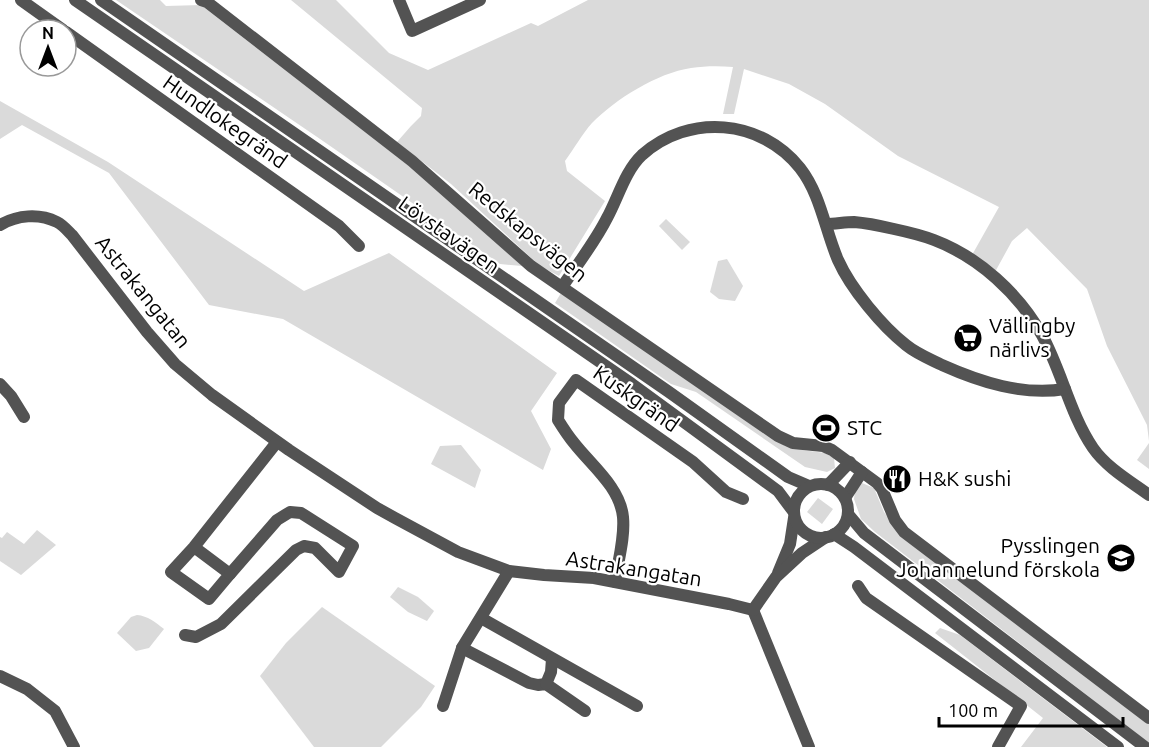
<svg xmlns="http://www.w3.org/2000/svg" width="1149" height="747" font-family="Ubuntu,sans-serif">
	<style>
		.green { fill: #dadada }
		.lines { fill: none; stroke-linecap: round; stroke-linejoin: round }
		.minor { stroke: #535353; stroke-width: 12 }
		.tertiary { stroke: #535353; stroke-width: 12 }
		.labels { text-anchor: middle; stroke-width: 4.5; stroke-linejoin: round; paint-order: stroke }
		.street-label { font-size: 21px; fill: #000; stroke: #fff }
		.poi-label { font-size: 21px; fill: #000; stroke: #fff; text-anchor: start }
	</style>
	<rect width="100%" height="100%" fill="#fff"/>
	<g class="green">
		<polygon points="116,0 160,0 166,6 201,5 431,183 522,266 500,264 323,141"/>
		<path d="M 291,0 L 336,0 L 389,53 L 428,70 L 531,23 L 538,26 L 588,0 L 1149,0 L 1149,441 L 1147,425 L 1107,346 L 1087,289 L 1027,228 L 1012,241 L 995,272 L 972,255 L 999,207 L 898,156 L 825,104 L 789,84 L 744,69 L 734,114 L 723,114 L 733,67 C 719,66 705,66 691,68 C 657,73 616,99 592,123 C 582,134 574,149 565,161 L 567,171 L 605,201 L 559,276 L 540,266 L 451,184 L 397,142 L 411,126 L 421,116 L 422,108 Z"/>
		<polygon points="0,101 108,162 304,291 389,253 557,373 531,411 551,449 543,470 283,319 209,305 109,173 22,125 0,139"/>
		<polygon points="666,219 690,242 682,250 659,226"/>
		<polygon points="727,259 743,286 735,301 719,299 710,292 718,261"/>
		<polygon points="561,293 802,450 825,453 834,458 835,468 827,472 805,467 696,392 671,384 555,303"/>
		<polygon points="1149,443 1149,469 1137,460"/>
		<polygon points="461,445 481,470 475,488 431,464 440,446"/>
		<polygon points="862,483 874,488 884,512 900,534 1149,724 1149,743 875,532 861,519 854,499 855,491"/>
		<polygon points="818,498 833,509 822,524 807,512"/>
		<polygon points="37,530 56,545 21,575 0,561 0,537 2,538 7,532 24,544"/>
		<polygon points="398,587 418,597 434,611 427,621 408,612 390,597"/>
		<polygon points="322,607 435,686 421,707 381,747 314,747 260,676 286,643"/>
		<path d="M 137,615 C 148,616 155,622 164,629 L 149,648 L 136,651 L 117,633 L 131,617 Z"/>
		<polygon points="940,628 960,635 1107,747 1021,747 1043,718 935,633"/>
	</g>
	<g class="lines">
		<g class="minor">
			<polyline points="21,0 63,30"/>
			<polyline points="201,0 207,2 412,161 531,266 778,436 793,443 823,446 832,450 877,483 882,489 895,520 904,532 1149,718"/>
			<polyline points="399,0 412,31 480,0"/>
			<polyline points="66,32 339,226 359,246"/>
			<path d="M 826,224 C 835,224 845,222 854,222 C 867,223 881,226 894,229 C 908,232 921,235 934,240 C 979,257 1019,294 1042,335 C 1062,372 1070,414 1093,448 C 1107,468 1130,481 1149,495"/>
			<path d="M 0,225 C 17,215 39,213 57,222 C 63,225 68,231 72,235 L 147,332 L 175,364 L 212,395 L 289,450 L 377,508 L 395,518 L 458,552 L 509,571 L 544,575 L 594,578 L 729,604 L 753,610"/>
			<path d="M 562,287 C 577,265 595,242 607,218 C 618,198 625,171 642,155 C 689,113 761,119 800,168 C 821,195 825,230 838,260 C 851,289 882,326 906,345 C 917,354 930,359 942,365 C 980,382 1023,396 1065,389"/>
			<polyline points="0,384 11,396 24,417"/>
			<polyline points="828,485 850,462"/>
			<polyline points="845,498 862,472"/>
			<polyline points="194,547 230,574 209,599 171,572 194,547 277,442"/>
			<polyline points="778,573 790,544 794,518"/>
			<path d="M 615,582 C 618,561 625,538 623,517 C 620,487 591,465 574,443 C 568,436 563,428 558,420 L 559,403 L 576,380 L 693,462 L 726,492 L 743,499"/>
			<polyline points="858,586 866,598 1021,706 998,747"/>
			<polyline points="753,610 809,747"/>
			<polyline points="753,610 776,577 802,553 826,537"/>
			<polyline points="481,618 637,706"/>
			<polyline points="185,635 196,637 221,624 296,550 304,546 315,548 339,572 353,546 301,513 290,512 277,520 230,574"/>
			<polyline points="462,648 529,683 538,685 546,684 585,711"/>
			<polyline points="0,676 27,689 55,711 74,747"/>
			<polyline points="546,684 551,672 552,659"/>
			<polyline points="443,706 462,648 509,571"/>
		</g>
		<g class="tertiary">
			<polyline points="75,0 632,384 778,491 793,511"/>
			<polyline points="101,0 669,392 788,477 809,486"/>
			<circle cx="821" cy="511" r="27"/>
			<polyline points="848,514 864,533 1145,747"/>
			<polyline points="834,534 854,547 1118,747"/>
		</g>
	</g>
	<defs>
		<g id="supermarket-disc" transform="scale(1.5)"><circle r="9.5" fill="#000" stroke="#fff"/><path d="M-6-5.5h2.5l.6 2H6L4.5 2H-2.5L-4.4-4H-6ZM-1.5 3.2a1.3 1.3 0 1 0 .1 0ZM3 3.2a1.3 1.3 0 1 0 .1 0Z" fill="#fff"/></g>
		<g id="stadium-disc" transform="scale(1.5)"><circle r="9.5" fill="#000" stroke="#fff"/><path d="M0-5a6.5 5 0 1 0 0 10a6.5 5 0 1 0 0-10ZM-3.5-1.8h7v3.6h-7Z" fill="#fff"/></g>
		<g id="restaurant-disc" transform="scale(1.5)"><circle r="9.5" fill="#000" stroke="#fff"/><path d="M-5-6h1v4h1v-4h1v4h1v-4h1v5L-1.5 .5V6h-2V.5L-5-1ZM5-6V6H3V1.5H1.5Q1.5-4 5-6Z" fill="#fff"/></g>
		<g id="school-disc" transform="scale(1.5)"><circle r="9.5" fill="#000" stroke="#fff"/><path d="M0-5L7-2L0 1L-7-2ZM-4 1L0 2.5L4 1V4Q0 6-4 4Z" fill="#fff"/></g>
	</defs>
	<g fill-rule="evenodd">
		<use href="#supermarket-disc" x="968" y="338"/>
		<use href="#stadium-disc" x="826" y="428"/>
		<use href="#restaurant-disc" x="897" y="479"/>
		<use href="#school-disc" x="1121" y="558"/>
	</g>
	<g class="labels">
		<g class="street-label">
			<text transform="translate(225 122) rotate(35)" y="7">Hundlokegränd</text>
			<text transform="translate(528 232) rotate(39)" y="7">Redskapsvägen</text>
			<text transform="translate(449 235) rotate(35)" y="7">Lövstavägen</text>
			<text transform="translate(143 292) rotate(51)" y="7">Astrakangatan</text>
			<text transform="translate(636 399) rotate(35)" y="7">Kuskgränd</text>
			<text transform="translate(634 569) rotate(9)" y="7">Astrakangatan</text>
		</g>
		<g class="poi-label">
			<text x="989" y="333">Vällingby<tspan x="989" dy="24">närlivs</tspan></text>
			<text x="847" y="435">STC</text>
			<text x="918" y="486">H&amp;K sushi</text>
			<text x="1100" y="553" text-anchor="end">Pysslingen<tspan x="1100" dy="24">Johannelund förskola</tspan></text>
		</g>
	</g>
	<g transform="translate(48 48)"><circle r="28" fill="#ffffff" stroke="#999999" stroke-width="1.5"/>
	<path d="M0-4.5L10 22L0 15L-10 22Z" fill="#000000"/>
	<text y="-9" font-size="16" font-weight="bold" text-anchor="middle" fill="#000000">N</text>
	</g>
	<path d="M939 717v9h184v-9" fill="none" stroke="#000000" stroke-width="3"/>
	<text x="948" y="717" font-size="18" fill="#000000" stroke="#ffffff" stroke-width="4.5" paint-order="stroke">100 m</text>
</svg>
